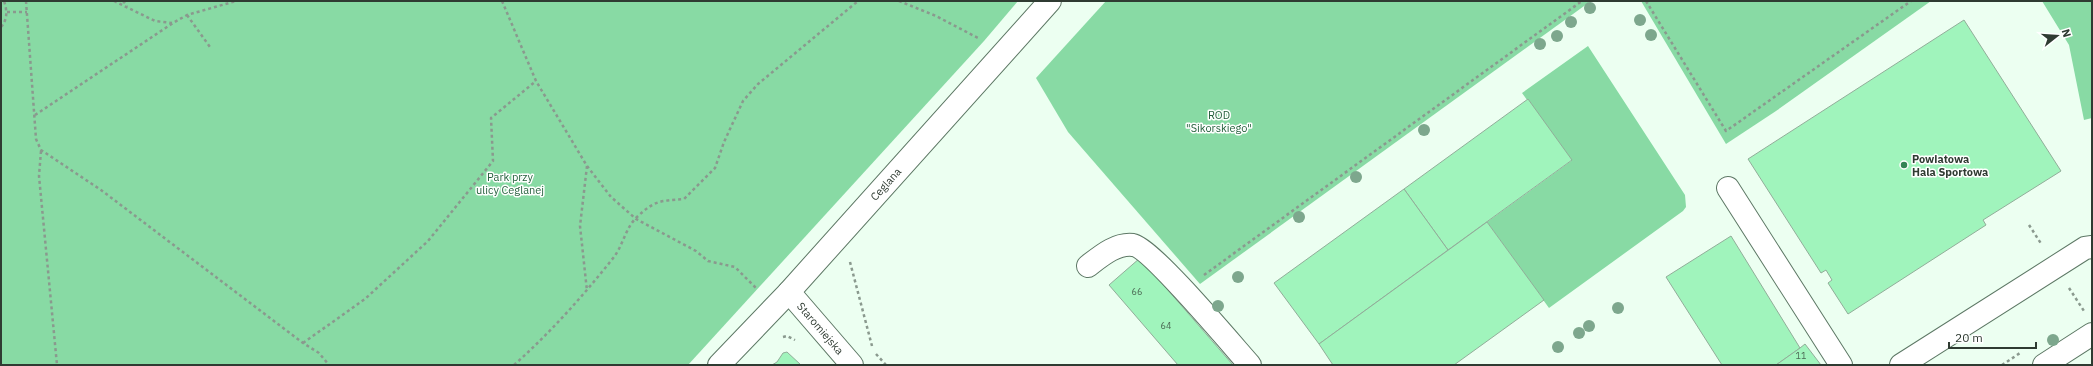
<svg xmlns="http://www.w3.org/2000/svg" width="2093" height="366" font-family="'IBM Plex Sans',sans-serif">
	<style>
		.green { fill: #88daa4 }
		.building { fill: #a0f4bc; stroke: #91ad99 }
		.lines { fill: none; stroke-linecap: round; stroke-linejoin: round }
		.minor-casing { stroke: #5d7865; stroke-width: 24 }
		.path { stroke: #8a998e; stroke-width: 2.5; stroke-dasharray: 3 3; stroke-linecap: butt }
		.minor { stroke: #fff; stroke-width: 22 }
		.tree { fill: #7da78d }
		.poi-dot { fill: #348455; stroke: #fff; stroke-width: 1.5 }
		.labels { text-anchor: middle; stroke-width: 3; stroke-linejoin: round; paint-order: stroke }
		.number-label { font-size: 9px; fill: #4b6954 }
		.park-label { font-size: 11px; fill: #235f3b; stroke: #fff }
		.poi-label { font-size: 11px; font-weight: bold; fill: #2f3b32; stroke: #fff; text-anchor: start }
		.street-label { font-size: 11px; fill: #2f3b32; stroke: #fff }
	</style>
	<rect width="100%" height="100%" fill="#ecfff1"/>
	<g class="green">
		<polygon points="1,1 1018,1 984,41 688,365 1,365"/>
		<polygon points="1106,1 1591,1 1200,284 1068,132 1036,78"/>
		<polygon points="1641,1 1931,1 1776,111 1726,144"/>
		<polygon points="2042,1 2092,1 2092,118 2084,120 2069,45"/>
		<polygon points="1588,46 1685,195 1686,207 1683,211 1549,308 1487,222 1571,161 1522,93"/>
	</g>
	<g class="building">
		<polygon points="1964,20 2061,171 1983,220 1986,225 1848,314 1828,283 1832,280 1826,270 1821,273 1748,159"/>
		<polygon points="1528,99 1572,160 1448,250 1404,189"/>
		<polygon points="1404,189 1448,250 1319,344 1274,283"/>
		<polygon points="1487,222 1544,300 1454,365 1333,365 1319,344"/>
		<polygon points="1731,236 1800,348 1776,365 1722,365 1666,277"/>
		<polygon points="1140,258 1194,320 1233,365 1178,365 1109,285"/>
		<polygon points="1805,344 1821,365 1776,365 1800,348"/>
		<polygon points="787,352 801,365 772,365 777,362 783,353"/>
	</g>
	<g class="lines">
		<g class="minor-casing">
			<g id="minor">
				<polyline points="1728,188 1841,365"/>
				<path d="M 1088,266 C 1101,256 1116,243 1133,245 C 1151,248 1233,346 1250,365"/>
				<path id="s1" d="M 789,292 L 852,365"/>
				<path id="s2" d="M 719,365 L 789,292 L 1050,1"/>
				<polyline points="1901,365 2085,248 2092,247"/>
				<polyline points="2044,365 2092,334"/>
			</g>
		</g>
		<g class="path">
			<polyline points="26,1 36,139 41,150 101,190 303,343 319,353 329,365"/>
			<polyline points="114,1 155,21 172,23"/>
			<polyline points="123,1 127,6"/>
			<polyline points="502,1 536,81 587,166 611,197 636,219 696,251 708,261 735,267 756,288"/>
			<polyline points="899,1 936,16 980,39"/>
			<polyline points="1646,1 1726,131 1911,1"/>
			<polyline points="7,12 27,12"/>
			<polyline points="187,15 210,47"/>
			<path d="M 1,27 C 8,19 7,10 4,1"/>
			<polyline points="35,115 173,23 187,15 236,1"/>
			<polyline points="41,151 39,176 57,365"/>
			<polyline points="587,166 580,226 587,291"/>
			<polyline points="2029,225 2042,245"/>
			<polyline points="850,262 872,346"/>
			<polyline points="1204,275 1582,1"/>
			<polyline points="2069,288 2084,311"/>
			<polyline points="783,337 787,336 795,340"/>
			<polyline points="303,343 365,299 428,241 493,161 491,118 536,81"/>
			<polyline points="876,354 886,365"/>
			<path d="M 514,365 C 551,332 583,296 614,257 C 623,245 626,227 637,217 C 655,200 660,201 684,199 L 715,168 L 724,142 L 743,101 L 758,84 L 858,1"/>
			<polyline points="2002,365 2020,353"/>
		</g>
		<use href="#minor" class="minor"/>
	</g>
	<g class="tree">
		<circle cx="1590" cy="8" r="6"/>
		<circle cx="1640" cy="20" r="6"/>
		<circle cx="1571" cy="22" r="6"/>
		<circle cx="1651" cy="35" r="6"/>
		<circle cx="1557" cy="36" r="6"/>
		<circle cx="1540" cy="44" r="6"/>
		<circle cx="1424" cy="130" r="6"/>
		<circle cx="1356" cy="177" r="6"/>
		<circle cx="1299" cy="217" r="6"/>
		<circle cx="1238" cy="277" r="6"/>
		<circle cx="1218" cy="306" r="6"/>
		<circle cx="1618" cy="308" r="6"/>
		<circle cx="1589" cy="326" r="6"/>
		<circle cx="1579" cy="333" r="6"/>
		<circle cx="2053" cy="340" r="6"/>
		<circle cx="1558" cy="347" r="6"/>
	</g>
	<circle class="poi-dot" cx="1904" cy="165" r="4"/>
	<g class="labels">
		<g class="number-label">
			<text x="1137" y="295">66</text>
			<text x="1166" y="329">64</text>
			<text x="1801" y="359">11</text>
		</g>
		<g class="park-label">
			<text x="1219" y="119">ROD<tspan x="1219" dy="13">"Sikorskiego"</tspan></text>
			<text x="510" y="181">Park przy<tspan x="510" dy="13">ulicy Ceglanej</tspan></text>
		</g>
		<g class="poi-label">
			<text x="1912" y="163">Powiatowa<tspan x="1912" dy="13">Hala Sportowa</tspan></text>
		</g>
		<g class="street-label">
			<text dy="4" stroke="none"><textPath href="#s2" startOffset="246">Ceglana</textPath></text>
			<text dy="4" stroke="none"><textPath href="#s1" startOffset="48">Staromiejska</textPath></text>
		</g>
	</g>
	<rect width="2093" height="366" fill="none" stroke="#2f3b32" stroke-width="4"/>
	<g transform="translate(2057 36) rotate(73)" stroke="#ffffff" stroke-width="3" paint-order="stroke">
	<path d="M0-3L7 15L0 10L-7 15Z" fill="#2f3b32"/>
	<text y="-6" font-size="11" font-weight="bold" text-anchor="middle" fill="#2f3b32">N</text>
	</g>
	<path d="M1949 342v6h87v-6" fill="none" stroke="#2f3b32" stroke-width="2"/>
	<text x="1955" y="342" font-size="12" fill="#2f3b32" stroke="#ffffff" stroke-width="3" paint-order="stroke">20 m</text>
</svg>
